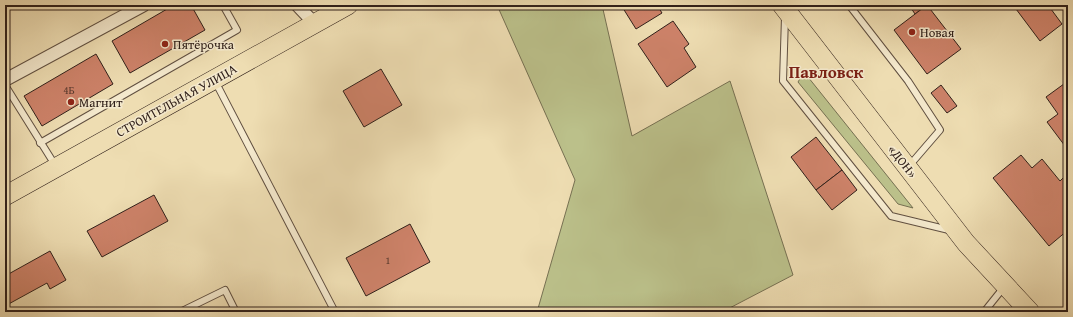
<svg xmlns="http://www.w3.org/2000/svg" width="1073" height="317" font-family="'Gentium Book Plus',serif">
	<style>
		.green { fill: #bbc08a; stroke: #767052 }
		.building { fill: #cd8269; stroke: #30201a }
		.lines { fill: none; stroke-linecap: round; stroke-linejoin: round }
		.service-casing { stroke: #604f40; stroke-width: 8 }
		.minor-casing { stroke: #604f40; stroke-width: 14 }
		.primary-casing { stroke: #30201a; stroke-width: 20 }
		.service { stroke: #f4e9cd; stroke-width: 6 }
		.minor { stroke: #f4e9cd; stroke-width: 12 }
		.primary { stroke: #eeddb2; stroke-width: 19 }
		.poi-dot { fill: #8f2418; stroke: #f4e9cd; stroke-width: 1.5 }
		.labels { text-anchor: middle; stroke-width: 3; stroke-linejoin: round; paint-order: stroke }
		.number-label { font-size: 11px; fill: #57382e }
		.poi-label { font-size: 13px; fill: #30201a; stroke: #f4e9cd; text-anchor: start }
		.street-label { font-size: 13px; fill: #30201a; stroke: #f4e9cd }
		.district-label { font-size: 17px; font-weight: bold; fill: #7a1f14; stroke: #f4e9cd }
	</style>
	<rect width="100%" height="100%" fill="#eeddb2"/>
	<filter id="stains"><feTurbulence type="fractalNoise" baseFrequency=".005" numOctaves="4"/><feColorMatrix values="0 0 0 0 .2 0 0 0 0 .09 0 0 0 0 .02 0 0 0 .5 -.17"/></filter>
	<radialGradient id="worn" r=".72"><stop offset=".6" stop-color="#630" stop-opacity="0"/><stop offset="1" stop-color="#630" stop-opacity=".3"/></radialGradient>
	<g class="green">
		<polygon points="497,5 602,5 632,136 730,81 793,275 722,312 537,312 575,180"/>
		<polygon points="804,72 913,208 898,204 798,82"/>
	</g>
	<g class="building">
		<polygon points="174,5 191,5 205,30 130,73 112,41"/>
		<polygon points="621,5 657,5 662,13 636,29"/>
		<polygon points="909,5 927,5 915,14"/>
		<polygon points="927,5 961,49 927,74 894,30"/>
		<polygon points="1013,5 1048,5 1062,24 1040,41"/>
		<polygon points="673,21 689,44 684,48 696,67 667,87 638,44"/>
		<polygon points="96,54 113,84 42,126 24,96"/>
		<polygon points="381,69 402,105 364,127 343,91"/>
		<polygon points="1068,81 1068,150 1047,122 1058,114 1046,97"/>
		<polygon points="941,85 957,106 947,113 931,93"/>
		<polygon points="816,137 842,170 816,190 791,157"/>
		<polygon points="1021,155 1032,168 1042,159 1060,181 1065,176 1068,179 1068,230 1049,246 993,178"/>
		<polygon points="842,170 857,190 832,210 816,190"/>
		<polygon points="154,195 168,221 102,257 87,231"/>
		<polygon points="410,224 430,262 366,296 346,258"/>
		<polygon points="50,251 66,280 50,289 47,283 5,306 5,276"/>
	</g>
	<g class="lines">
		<g class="service-casing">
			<g id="service">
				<polyline points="849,5 908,81 940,130 909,166"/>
				<polyline points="785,17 783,81 891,216 949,230"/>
				<polyline points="215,81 335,312"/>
				<polyline points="5,85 55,165"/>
				<polyline points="40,143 237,30 223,5"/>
				<polyline points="180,312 225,290 236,312"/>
				<polyline points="984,312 1004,287"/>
			</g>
		</g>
		<g class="minor-casing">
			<g id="minor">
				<polyline points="297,5 314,23"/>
				<polyline points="5,80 144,5"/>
			</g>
		</g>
		<g class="primary-casing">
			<g id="primary">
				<polyline points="782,5 966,243 1030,312"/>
				<polyline points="5,196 348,5"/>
			</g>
		</g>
		<use href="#service" class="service"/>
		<use href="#minor" class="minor"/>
		<use href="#primary" class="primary"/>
	</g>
	<g class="poi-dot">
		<circle cx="912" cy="32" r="4"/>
		<circle cx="165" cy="44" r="4"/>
		<circle cx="71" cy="102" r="4"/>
	</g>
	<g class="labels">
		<g class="number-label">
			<text x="69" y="94">4Б</text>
			<text x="388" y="264">1</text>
		</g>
		<g class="poi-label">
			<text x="920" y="37">Новая</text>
			<text x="173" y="49">Пятёрочка</text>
			<text x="79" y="107">Магнит</text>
		</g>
		<g class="street-label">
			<text transform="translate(176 100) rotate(-29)" y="5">СТРОИТЕЛЬНАЯ УЛИЦА</text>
			<text transform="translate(903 161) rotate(52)" y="5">«ДОН»</text>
		</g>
		<g class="district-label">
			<text x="826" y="78">Павловск</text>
		</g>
	</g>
	<rect width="1073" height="317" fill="none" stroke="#eeddb2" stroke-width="20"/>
	<rect x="6" y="6" width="1061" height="305" fill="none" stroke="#30201a" stroke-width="2"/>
	<rect x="10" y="10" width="1053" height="297" fill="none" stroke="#30201a"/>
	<rect width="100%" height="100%" filter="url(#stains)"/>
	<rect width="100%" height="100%" fill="url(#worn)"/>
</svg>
